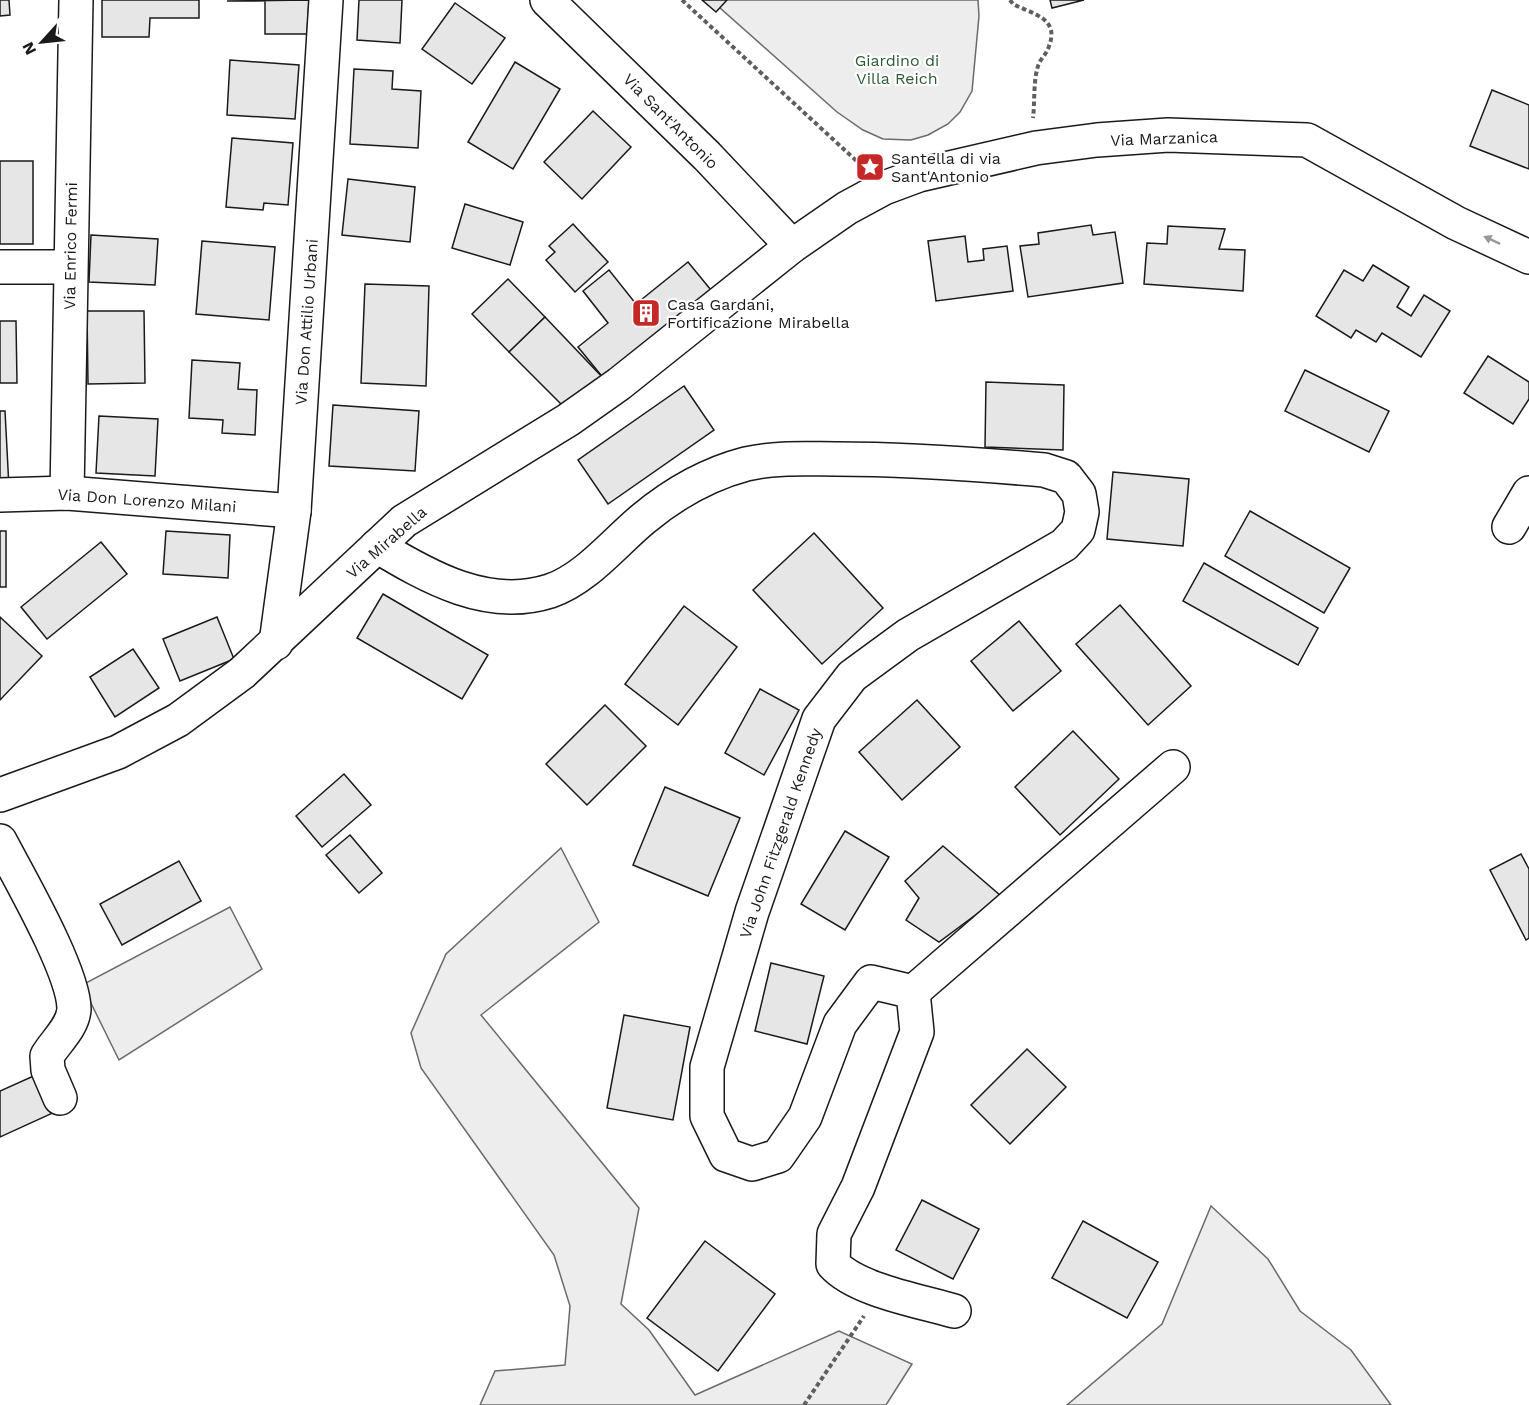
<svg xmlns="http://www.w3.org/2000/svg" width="1529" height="1405" font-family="'Work Sans',sans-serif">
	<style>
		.built { fill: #ededed; stroke: #6a6a6a; stroke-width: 1.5 }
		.building { fill: #e6e6e6; stroke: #1a1a1a; stroke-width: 1.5 }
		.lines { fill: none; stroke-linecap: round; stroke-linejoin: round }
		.minor-casing { stroke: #1a1a1a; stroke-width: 36 }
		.path { stroke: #5f5f5f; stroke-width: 4; stroke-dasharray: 4.5 3; stroke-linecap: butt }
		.minor { stroke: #fff; stroke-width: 33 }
		.oneway { fill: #989898 }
		.labels { text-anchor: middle; stroke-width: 4.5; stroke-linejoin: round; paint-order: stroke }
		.park-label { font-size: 16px; fill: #2b5a34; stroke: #fff }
		.street-label { font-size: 16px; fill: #1a1a1a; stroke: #fff }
		.poi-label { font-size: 16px; fill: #1a1a1a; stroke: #fff; text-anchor: start }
	</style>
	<rect width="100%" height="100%" fill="#fff"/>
	<g class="built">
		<polygon points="711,0 978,0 979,16 972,91 960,112 948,124 928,135 911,140 883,139 863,130 837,112"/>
		<polygon points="561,848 599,922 481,1015 639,1208 621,1304 649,1330 695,1395 839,1331 912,1364 886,1405 480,1405 495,1371 565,1365 570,1306 554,1255 421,1068 411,1033 446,954"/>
		<polygon points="230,907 262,969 119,1060 82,985"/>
		<polygon points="1211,1206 1268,1259 1300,1311 1351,1350 1391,1405 1067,1405 1162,1324"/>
	</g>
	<g class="building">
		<polygon points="0,0 9,0 10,15 0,16"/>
		<polygon points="102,0 199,0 199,18 150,18 149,37 102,37"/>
		<polygon points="309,0 307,34 265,34 265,1 227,1"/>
		<polygon points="359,0 402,0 400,43 357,40"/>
		<polygon points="702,0 727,0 716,12"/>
		<polygon points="1050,0 1084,0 1052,8"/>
		<polygon points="455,3 505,38 472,84 422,49"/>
		<polygon points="230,60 299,65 295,119 227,115"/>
		<polygon points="515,62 560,89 513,169 468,142"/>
		<polygon points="354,69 393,71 392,89 421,91 418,148 350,144"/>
		<polygon points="1492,90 1529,105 1529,169 1470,146"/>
		<polygon points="593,111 631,147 582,199 544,162"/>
		<polygon points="232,138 293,143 288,205 264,203 263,210 226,207"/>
		<rect x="0" y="161" width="33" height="83"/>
		<polygon points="348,179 415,187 410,242 342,235"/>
		<polygon points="465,204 523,222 510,265 452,248"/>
		<polygon points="573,224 608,262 575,292 546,260 555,252 549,246"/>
		<polygon points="1091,225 1093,235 1115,232 1123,283 1028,297 1020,246 1039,244 1038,233"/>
		<polygon points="1168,226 1225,229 1219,249 1245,250 1243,291 1144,284 1147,243 1167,244"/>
		<polygon points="91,235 158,239 155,285 89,282"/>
		<polygon points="965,236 968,262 984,260 983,249 1007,246 1013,291 936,301 928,241"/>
		<polygon points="202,241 275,247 269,320 196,314"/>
		<polygon points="688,262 715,295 605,380 578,347 608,323 583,291 609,270 636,304"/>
		<polygon points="1373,265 1409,287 1397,307 1411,316 1424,295 1450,311 1421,357 1382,333 1376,342 1356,330 1351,338 1316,316 1344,270 1363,281"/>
		<polygon points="508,279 545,317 509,352 472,314"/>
		<polygon points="365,284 429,286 426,386 361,383"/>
		<polygon points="87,311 144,311 145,383 88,384"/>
		<polygon points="545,317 605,380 567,410 509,352"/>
		<polygon points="0,321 16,321 17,383 0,383"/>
		<polygon points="1488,356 1529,382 1529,399 1513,424 1464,393"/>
		<polygon points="192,360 240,363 238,389 257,390 255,435 222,433 223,420 189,418"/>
		<polygon points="1305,370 1389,411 1369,452 1285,411"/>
		<polygon points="986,382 1064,385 1063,450 985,447"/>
		<polygon points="684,386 714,430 608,504 578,460"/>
		<polygon points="333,405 419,411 415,471 329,466"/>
		<polygon points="0,411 5,411 9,488 0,488"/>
		<polygon points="99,416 158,419 155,476 96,473"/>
		<polygon points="1113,472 1189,479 1183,546 1107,539"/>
		<polygon points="1250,511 1350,568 1324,613 1225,556"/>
		<rect x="0" y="531" width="6" height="56"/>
		<polygon points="166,531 230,535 228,578 163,574"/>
		<polygon points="814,533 883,608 822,664 753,590"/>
		<polygon points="101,542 127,574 47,639 21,607"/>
		<polygon points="1204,563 1318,628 1298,665 1183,601"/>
		<polygon points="383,594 488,655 462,699 357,638"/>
		<polygon points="1120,605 1191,686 1148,725 1076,644"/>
		<polygon points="684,606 737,647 678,725 625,684"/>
		<polygon points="0,617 42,656 0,700"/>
		<polygon points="217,617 234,659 180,681 163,639"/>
		<polygon points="1019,621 1061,671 1013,711 971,661"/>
		<polygon points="133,649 159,688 115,717 90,677"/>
		<polygon points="760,689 799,710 764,775 725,753"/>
		<polygon points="917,700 960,747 902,800 859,752"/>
		<polygon points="605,705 646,746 587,805 546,764"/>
		<polygon points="1073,731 1119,779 1060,835 1015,787"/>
		<polygon points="344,774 371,805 322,847 296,816"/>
		<polygon points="665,787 740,818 708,896 633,865"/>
		<polygon points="845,831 889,857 845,930 801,904"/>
		<polygon points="350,835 382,873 359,893 326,855"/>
		<polygon points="943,846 1001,896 939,942 906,920 919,898 905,881"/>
		<polygon points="1521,854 1529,869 1529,938 1526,940 1490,870"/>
		<polygon points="179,861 201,901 122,945 100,904"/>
		<polygon points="771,963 824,976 807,1044 755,1031"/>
		<polygon points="624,1015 690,1027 673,1120 607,1108"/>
		<polygon points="1027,1049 1066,1087 1010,1144 971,1105"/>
		<polygon points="38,1074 55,1112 0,1137 0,1091"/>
		<polygon points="922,1200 979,1229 953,1279 896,1250"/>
		<polygon points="1083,1221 1158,1262 1127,1318 1052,1278"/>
		<polygon points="705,1241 775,1294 718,1371 647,1318"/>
	</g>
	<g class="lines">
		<g class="minor-casing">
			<g id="minor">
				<polyline points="547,0 707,156 792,246"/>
				<polyline points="0,267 70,267"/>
				<polyline points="67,493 76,0"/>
				<polyline points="0,495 67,493 294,511"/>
				<polyline points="1509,527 1529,493"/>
				<path d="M 377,546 C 428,577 488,611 550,591 C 586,579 615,542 643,519 C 673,494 708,474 746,464 C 775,457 807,459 836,459 C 906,459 975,464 1044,470 L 1066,477 L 1079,494 L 1082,512 L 1078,530 L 1064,545 L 908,635 L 852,676 L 819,719 L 752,912 L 707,1067 L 707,1116 L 726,1155 L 752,1164 L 778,1156 L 805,1117 L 840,1024 L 871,982 L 913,992 L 917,1032 L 858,1187 L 834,1234 L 833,1264 C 856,1290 920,1301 954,1311"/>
				<polyline points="276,643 294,511 326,0"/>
				<polyline points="0,795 118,752 178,720 242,673 404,521 568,420 619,384 792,246 847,208 884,188 919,175 1036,148 1097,140 1168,135 1307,140 1456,223 1529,257"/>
				<path d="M 0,841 C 19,877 74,972 74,1009 C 73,1027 56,1041 47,1056 L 48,1070 L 60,1098"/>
				<polyline points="913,992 1173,767"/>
			</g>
		</g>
		<g class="path">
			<polyline points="682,0 862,166"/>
			<path d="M 1010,0 L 1013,4 C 1032,14 1060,18 1049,46 C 1047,54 1040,59 1038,66 C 1033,82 1035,102 1033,118"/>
			<polyline points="804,1405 864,1316"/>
		</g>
		<use href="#minor" class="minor"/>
	</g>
	<defs><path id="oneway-solid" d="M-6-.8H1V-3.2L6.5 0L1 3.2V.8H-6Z" transform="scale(1.5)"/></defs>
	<use class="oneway" href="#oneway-solid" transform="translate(1492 240) rotate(-155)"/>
	<defs>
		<g id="sight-square" transform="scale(1.5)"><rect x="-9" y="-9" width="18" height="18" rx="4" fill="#c62828" stroke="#fff"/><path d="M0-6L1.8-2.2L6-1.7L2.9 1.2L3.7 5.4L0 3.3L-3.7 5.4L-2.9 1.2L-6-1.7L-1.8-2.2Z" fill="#fff"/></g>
		<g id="building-square" transform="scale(1.5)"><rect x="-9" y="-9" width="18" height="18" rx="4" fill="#c62828" stroke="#fff"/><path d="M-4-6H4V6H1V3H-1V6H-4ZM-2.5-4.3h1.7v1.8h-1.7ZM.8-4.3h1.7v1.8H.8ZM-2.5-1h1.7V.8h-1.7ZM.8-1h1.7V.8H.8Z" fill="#fff"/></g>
	</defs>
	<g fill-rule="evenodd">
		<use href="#sight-square" x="870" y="167"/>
		<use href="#building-square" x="646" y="313"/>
	</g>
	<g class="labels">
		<g class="park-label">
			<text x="897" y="66">Giardino di<tspan x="897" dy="18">Villa Reich</tspan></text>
		</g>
		<g class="street-label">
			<text transform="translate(671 121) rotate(45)" y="6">Via Sant'Antonio</text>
			<text transform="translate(1164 138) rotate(-2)" y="6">Via Marzanica</text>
			<text transform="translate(70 246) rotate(-89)" y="6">Via Enrico Fermi</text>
			<text transform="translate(306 322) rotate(-86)" y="6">Via Don Attilio Urbani</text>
			<text transform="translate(147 500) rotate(4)" y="6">Via Don Lorenzo Milani</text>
			<text transform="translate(386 542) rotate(-41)" y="6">Via Mirabella</text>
			<text transform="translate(780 833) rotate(-71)" y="6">Via John Fitzgerald Kennedy</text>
		</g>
		<g class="poi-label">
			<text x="891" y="164">Santella di via<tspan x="891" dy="18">Sant'Antonio</tspan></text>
			<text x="667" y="310">Casa Gardani,<tspan x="667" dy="18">Fortificazione Mirabella</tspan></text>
		</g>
	</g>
	<g transform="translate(42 42) rotate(243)" stroke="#ffffff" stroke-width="4.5" paint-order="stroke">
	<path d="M0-4.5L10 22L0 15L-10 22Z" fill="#1a1a1a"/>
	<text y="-9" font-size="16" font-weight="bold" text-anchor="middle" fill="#1a1a1a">N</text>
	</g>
</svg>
